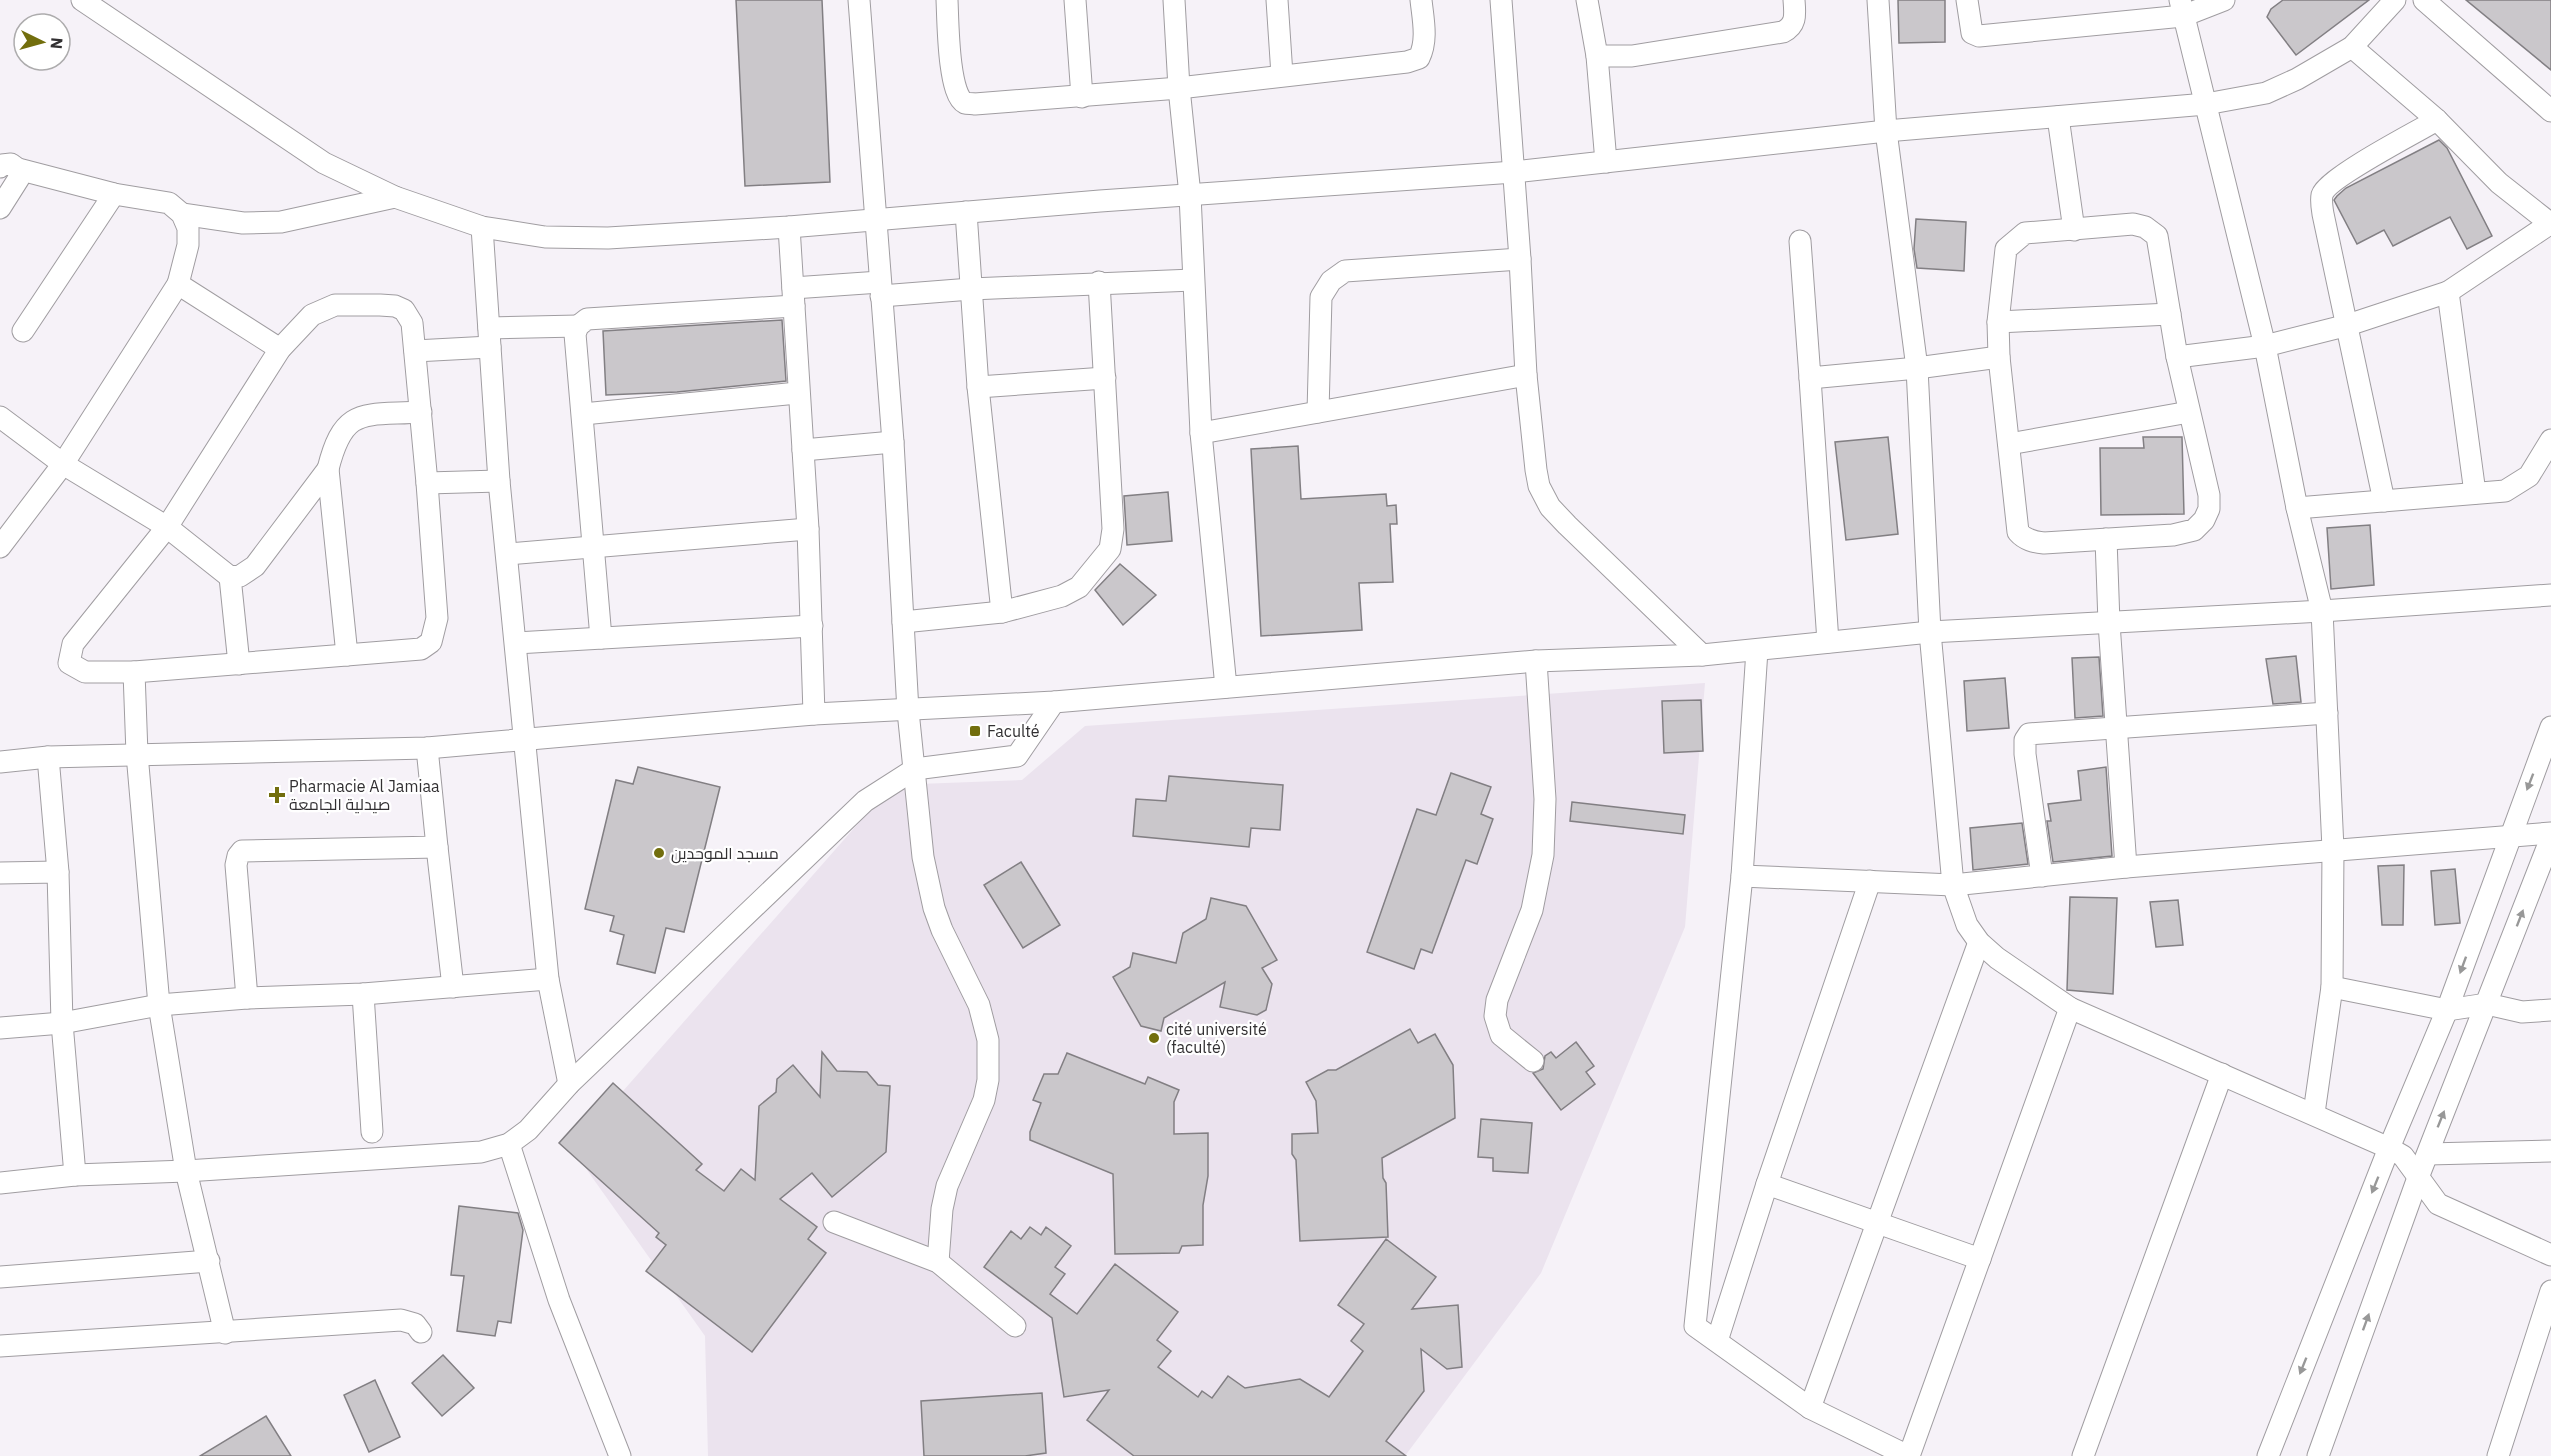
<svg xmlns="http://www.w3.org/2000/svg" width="2551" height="1456" font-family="'IBM Plex Sans',Cairo,sans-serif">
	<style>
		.built { fill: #ebe3ee }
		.building { fill: #cac7cb; stroke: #827f83; stroke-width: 1.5 }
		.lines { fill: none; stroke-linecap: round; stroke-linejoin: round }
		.minor-casing { stroke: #a09da1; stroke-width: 23 }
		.minor { stroke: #fff; stroke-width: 21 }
		.oneway { fill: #989898 }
		.poi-dot { fill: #726e0d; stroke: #fff; stroke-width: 2 }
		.labels { text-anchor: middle; stroke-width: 4.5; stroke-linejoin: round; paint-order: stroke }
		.poi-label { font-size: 16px; fill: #323032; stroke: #fff; text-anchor: start }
	</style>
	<rect width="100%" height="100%" fill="#f6f2f8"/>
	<polygon class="built" points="1705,683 1685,927 1541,1273 1405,1456 708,1456 705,1336 572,1149 892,785 1022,780 1085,726"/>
	<g class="building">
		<polygon points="736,0 822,0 830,182 745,186"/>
		<polygon points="1898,0 1945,0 1945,42 1899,43"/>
		<polygon points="2283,0 2369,0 2296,55 2267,17 2271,9"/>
		<polygon points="2466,0 2551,0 2551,70"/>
		<polygon points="2439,140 2447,148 2492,236 2467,249 2450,217 2393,246 2384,230 2357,244 2334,200 2337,196 2346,188"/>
		<polygon points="1916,219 1966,222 1964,271 1917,268 1914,249"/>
		<polygon points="782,320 786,381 677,392 606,395 603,331"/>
		<polygon points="1888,437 1898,534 1846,540 1835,442"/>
		<polygon points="2143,437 2182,437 2184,514 2101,515 2100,448 2144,448"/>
		<polygon points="1298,446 1301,499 1386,494 1387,506 1396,505 1397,524 1390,524 1393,582 1359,583 1362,630 1261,636 1251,449"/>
		<polygon points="1168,492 1172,541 1127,545 1124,496"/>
		<polygon points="2370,525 2374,585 2331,589 2327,528"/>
		<polygon points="1120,564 1156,595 1123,625 1095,590"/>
		<polygon points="2296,656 2301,702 2273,704 2266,659"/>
		<polygon points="2099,657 2103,716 2075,718 2072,658"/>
		<polygon points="2005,678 2009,728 1967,731 1964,681"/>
		<polygon points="1701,700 1703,751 1664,753 1662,701"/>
		<polygon points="638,767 720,787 684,932 666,928 655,973 617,964 624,935 610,931 614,916 585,909 616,780 633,784"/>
		<polygon points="2106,767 2112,856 2053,862 2047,821 2051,821 2048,804 2081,800 2078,771"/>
		<polygon points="1451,773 1491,787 1481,814 1493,819 1477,864 1466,860 1432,953 1421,949 1414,969 1367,952 1417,809 1436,815"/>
		<polygon points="1169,776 1283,785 1280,830 1251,828 1249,847 1133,836 1136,799 1166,801"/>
		<polygon points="1572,802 1685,815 1683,834 1570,821"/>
		<polygon points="2022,823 2028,864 1973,870 1970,828"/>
		<polygon points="1021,862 1060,925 1023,948 984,885"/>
		<polygon points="2404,865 2403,925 2382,925 2378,866"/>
		<polygon points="2455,869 2460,923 2435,925 2431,871"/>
		<polygon points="2070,897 2117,898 2113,994 2067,990"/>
		<polygon points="1211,898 1246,906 1277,960 1262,968 1272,984 1266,1010 1257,1015 1220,1007 1225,982 1164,1018 1161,1031 1141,1026 1113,977 1130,967 1133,953 1176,963 1183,933 1206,919"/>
		<polygon points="2178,900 2183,945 2156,947 2150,902"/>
		<polygon points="1410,1029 1418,1043 1435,1034 1453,1065 1455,1118 1382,1158 1383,1178 1386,1183 1388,1237 1300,1241 1296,1160 1292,1154 1292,1134 1318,1133 1316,1101 1306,1082 1328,1070 1336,1070"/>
		<polygon points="1576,1042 1594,1066 1586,1072 1595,1084 1561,1110 1533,1073 1543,1069 1545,1056 1551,1052 1556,1058"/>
		<polygon points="822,1052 837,1071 867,1072 878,1085 890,1086 886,1152 832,1197 812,1173 780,1199 817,1227 808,1239 826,1253 752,1352 646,1271 666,1245 656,1237 659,1233 559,1143 613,1083 702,1164 696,1170 724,1191 741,1169 755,1180 759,1106 776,1092 777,1079 793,1065 820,1097"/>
		<polygon points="1067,1053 1145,1084 1148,1077 1179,1090 1174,1102 1174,1134 1208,1133 1208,1176 1203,1205 1203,1245 1182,1246 1179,1253 1115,1254 1113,1174 1030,1140 1030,1132 1041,1103 1033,1100 1044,1074 1058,1074"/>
		<polygon points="1481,1119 1532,1123 1528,1173 1493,1171 1493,1158 1478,1157"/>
		<polygon points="459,1206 518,1213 523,1230 511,1323 498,1321 495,1336 457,1331 464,1276 451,1275"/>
		<polygon points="1030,1227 1041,1235 1046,1227 1071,1246 1055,1267 1065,1274 1050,1294 1077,1314 1115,1264 1178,1312 1157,1340 1171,1351 1158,1367 1198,1397 1202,1391 1212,1398 1228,1376 1245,1388 1300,1379 1329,1397 1363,1351 1351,1341 1364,1324 1338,1305 1386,1239 1436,1277 1412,1309 1458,1305 1462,1367 1447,1369 1421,1349 1424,1391 1386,1441 1406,1456 1134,1456 1087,1420 1109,1390 1064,1397 1052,1318 984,1267 1011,1231 1021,1239"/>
		<polygon points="443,1355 474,1388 442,1416 412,1383"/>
		<polygon points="375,1380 400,1437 369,1452 344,1395"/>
		<polygon points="1042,1393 1046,1453 1025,1456 924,1456 921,1401"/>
		<polygon points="266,1416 291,1456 200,1456"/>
	</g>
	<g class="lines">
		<g class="minor-casing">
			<g id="minor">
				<polyline points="82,0 324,163 395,197 482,227 545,237 608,238 789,227 1100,201 1514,172 1886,131 2206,104 2266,93 2297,79 2352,47 2395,0"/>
				<polyline points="859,0 893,442 908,711 923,857 934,908 942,930 979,1005 988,1040 988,1080 984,1100 947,1186 942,1209 938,1262"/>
				<path d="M 947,0 C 948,19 948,95 965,103 C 968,104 971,103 975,104 L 1179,88 L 1407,62 L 1419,58 C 1428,40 1423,19 1421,0"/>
				<polyline points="1075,0 1082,97"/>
				<polyline points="1174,0 1179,88 1190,195 1201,433 1226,687"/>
				<polyline points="1277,0 1282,75"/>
				<polyline points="1501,0 1520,259 1526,375 1536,470 1539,486 1550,507 1567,525 1702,655"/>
				<path d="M 1587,0 L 1597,56 L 1632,56 L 1783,32 C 1797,25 1795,14 1794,0"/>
				<polyline points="1878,0 1886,131 1917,368 1930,632 1953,885 1967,925 1979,942 1997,958 2070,1008 2389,1148 2403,1156 2438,1204 2551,1255"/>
				<polyline points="1967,0 1972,33 1979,36 2183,16 2224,0"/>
				<polyline points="2180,0 2265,346 2297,508 2322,611 2333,849 2332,987 2314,1113"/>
				<polyline points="2424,0 2551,111"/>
				<polyline points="2352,47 2437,120 2499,183 2551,224"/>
				<polyline points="1597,56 1606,162"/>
				<polyline points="2058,117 2074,230"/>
				<polyline points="0,167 2,165 11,164 18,169 114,194 169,203 182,214 188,228 188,245 178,284"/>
				<polyline points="0,208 19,178 18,169"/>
				<polyline points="966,212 978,387 1002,612 1062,596 1079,587 1110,549 1113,529 1099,282"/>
				<polyline points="182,214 243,223 281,222 395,197"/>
				<path d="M 2133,224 L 2145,227 L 2157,236 L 2177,357 L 2209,495 L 2209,509 L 2204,520 L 2194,530 L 2173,535 L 2044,543 C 2034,542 2025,540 2018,532 L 1999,357 L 1998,322 L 2006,249 L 2025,233 Z"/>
				<polyline points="482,227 499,481 548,979 569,1084"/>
				<polyline points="789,227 808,529 814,714"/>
				<polyline points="1800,241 1810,378 1917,368 1999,357"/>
				<polyline points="793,288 880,282"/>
				<polyline points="2448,292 2475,493"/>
				<polyline points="881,296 971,289 1193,280"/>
				<polyline points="1998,322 2170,314"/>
				<polyline points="489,328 578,326"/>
				<polyline points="23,331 114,194"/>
				<polyline points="415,351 490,347"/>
				<polyline points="2177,357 2265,346 2348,325 2448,292 2551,223"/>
				<polyline points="1810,378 1828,642"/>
				<polyline points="978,387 1105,378"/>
				<polyline points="1318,412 1321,297 1331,281 1345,271 1520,259"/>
				<polyline points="583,414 797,393"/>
				<polyline points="0,417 63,464 167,527 280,349 312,315 335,305 380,305 395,306 404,310 412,323 427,483 437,618 431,642 421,649 134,672 137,754 159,1005 186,1171 225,1333"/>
				<polyline points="1201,433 1526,375"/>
				<polyline points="2009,444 2189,412"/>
				<polyline points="803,450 893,442"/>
				<path d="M 328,469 C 344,405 364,416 421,412"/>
				<polyline points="427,483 499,481"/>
				<path d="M 2384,501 L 2323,214 C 2322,208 2321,200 2322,195 C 2327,178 2418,131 2437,120"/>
				<polyline points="2297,508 2505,491 2529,476 2551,440"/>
				<polyline points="2106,539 2109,623 2126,867"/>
				<polyline points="0,547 63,464 178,284 280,349"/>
				<polyline points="507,554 808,529"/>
				<polyline points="230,577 239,664"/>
				<polyline points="903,622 1002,612"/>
				<polyline points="601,638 575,334 578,326 587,319 794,306"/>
				<polyline points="516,643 812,626"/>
				<polyline points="1757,650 1742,876 1695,1326 1810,1408 1908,1456"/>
				<polyline points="134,672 85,672 69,663 73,644 167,527 230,577 240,576 255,566 328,469 347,655"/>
				<polyline points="48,757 58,872"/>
				<polyline points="0,762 48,757 427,748 814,714 1054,702 1536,661 1702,655 1930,632 2322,611 2551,595"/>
				<polyline points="437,847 453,987"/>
				<polyline points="0,873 58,872 62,1023 75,1175"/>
				<polyline points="1742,876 1953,885 2126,867 2551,833"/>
				<polyline points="2042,876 2025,754 2025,740 2029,734 2327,713"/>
				<polyline points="2332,987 2447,1010 2487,1004 2522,1012 2551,1010"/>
				<polyline points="363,994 372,1132"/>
				<polyline points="247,998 236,865 238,856 242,851 437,847 427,748"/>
				<polyline points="0,1028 62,1023 159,1005 247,998 363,994 548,979"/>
				<polyline points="1533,1061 1501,1035 1495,1016 1497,1000 1532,910 1543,855 1545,799 1536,661"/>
				<polyline points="509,1144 559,1300 620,1456"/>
				<polyline points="2428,1154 2551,1151"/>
				<polyline points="0,1183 75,1175 186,1171 481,1152 509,1144 528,1130 569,1084 865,801 915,769 1017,756 1054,702"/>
				<polyline points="1767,1184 1980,1259"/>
				<polyline points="834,1222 938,1262 1015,1326"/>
				<polyline points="0,1277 209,1261"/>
				<polyline points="1717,1341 1767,1184 1870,881"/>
				<polyline points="0,1346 401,1320 415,1324 421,1332"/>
				<polyline points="1810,1408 1979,942"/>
				<polyline points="1909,1456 2070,1008"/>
				<polyline points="2083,1456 2222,1074"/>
				<polyline points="2268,1456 2389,1148 2447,1010 2551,727"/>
				<polyline points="2318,1456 2419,1175 2551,838"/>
				<polyline points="2498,1456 2551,1291"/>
			</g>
		</g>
		<use href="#minor" class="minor"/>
	</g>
	<defs><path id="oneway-solid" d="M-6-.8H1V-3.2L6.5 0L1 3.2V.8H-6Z" transform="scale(1.5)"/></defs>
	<g class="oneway">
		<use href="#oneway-solid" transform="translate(2530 782) rotate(111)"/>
		<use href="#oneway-solid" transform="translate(2520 918) rotate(-69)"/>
		<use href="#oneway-solid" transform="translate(2463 965) rotate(110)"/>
		<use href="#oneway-solid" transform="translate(2441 1119) rotate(-68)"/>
		<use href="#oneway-solid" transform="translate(2375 1185) rotate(112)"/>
		<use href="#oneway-solid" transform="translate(2366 1322) rotate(-70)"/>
		<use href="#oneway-solid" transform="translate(2303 1366) rotate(112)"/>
	</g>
	<g class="poi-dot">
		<rect x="969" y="725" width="12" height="12" rx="3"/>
		<path d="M274 786h6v6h6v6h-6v6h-6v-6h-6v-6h6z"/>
		<circle cx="659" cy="853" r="6"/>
		<circle cx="1154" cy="1038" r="6"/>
	</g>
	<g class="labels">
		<g class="poi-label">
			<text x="987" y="737">Faculté</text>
			<text x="289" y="792">Pharmacie Al Jamiaa<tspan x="289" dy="18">صيدلية الجامعة</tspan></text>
			<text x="671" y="859">مسجد الموحدين</text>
			<text x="1166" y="1035">cité université<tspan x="1166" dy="18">(faculté)</tspan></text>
		</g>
	</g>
	<g transform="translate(42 42) rotate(95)"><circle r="28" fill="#ffffff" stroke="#adacad" stroke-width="1.5"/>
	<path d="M0-4.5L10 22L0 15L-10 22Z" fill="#726e0d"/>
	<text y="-9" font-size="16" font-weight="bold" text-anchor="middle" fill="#323032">N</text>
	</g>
</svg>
